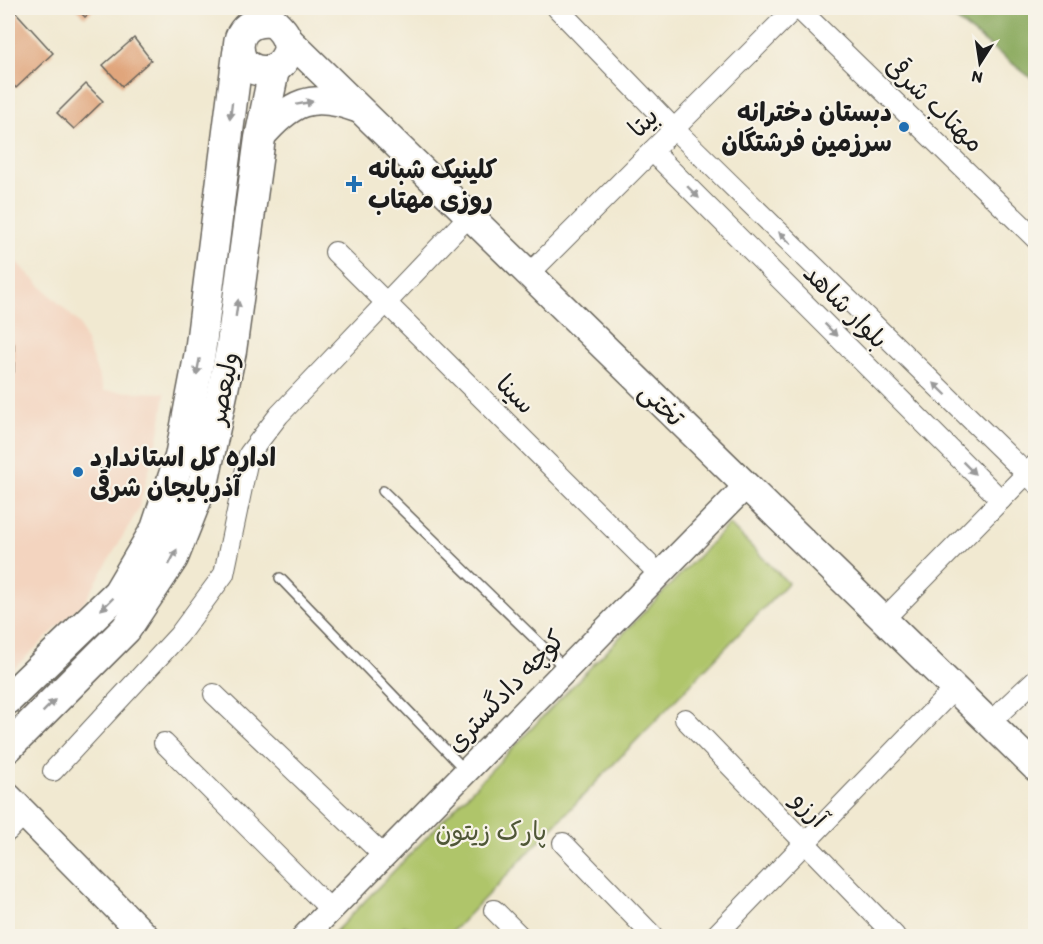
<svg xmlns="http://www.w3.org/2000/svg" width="1043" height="944" font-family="Itim,'Playpen Sans Arabic',sans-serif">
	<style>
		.built { fill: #f3d4bf }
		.green { fill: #afc56a; stroke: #667043; stroke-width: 1.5 }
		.forest { fill: #8baa5e; stroke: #54633d; stroke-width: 1.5 }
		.building { fill: #e0a57b }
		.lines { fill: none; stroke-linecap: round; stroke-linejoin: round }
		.service-casing { stroke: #67645b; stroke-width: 12 }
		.minor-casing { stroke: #67645b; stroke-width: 22 }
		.tertiary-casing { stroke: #67645b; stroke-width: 27 }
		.secondary-casing { stroke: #67645b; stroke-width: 30 }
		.primary-casing { stroke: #67645b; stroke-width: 33 }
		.service { stroke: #fff; stroke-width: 9 }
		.minor { stroke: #fff; stroke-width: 20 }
		.tertiary { stroke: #fff; stroke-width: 24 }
		.secondary { stroke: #fff; stroke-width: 27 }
		.primary { stroke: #fff; stroke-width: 30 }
		.oneway { fill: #999 }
		.poi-dot { fill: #1f6fb2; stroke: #f7f3e8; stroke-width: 2 }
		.labels { text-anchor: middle; stroke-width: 4.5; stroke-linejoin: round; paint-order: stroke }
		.street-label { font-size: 26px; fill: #1c1c1c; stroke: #f7f3e8 }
		.poi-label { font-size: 26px; font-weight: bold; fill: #1c1c1c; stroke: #f7f3e8; text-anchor: start }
		.park-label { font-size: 26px; fill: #4f5737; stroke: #f7f3e8 }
	</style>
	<rect width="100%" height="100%" fill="#f7f3e8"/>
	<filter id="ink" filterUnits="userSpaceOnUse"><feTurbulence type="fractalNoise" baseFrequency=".0167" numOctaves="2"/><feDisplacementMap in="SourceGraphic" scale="12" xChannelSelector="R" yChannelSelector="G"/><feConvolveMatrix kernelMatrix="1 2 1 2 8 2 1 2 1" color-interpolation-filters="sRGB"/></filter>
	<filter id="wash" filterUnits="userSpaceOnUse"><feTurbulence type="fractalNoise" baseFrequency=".008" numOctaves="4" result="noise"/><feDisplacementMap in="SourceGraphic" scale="24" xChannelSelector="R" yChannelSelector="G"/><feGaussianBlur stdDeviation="1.35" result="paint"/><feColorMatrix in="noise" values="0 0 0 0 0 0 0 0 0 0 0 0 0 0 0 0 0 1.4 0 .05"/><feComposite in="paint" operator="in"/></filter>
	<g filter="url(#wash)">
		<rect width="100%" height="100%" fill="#f1e9d1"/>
		<polygon class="built" points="8,254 79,323 104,391 165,393 159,434 138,510 85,601 8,674"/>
		<polygon class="green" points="729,524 788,583 448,936 433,936 404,926 394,936 331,936"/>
		<polygon class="forest" points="941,8 1035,8 1035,81"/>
		<g id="blocks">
			<g class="building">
				<polygon points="8,8 12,8 53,53 16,88 8,79"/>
				<polygon points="76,8 95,8 85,17"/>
				<polygon points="134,38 151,60 122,86 103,65"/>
				<polygon points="86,84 103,101 74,129 57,113"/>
				<polygon points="8,338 14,344 14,372 8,378"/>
			</g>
		</g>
	</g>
	<g filter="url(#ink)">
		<use href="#blocks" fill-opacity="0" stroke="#67645b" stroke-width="1.5"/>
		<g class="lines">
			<g class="service-casing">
				<g id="service">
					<polyline points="383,491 566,669"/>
					<polyline points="280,578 465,770"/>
				</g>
			</g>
			<g class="minor-casing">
				<g id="minor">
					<polyline points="557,8 674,129 1036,483"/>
					<polyline points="798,8 1036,239"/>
					<polyline points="652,151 1001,500"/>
					<polyline points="335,252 660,575"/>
					<polyline points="529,274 795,8"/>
					<polyline points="883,620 1035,465"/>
					<polyline points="214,694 384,856"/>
					<polyline points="685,719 895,936"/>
					<polyline points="989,723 1036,679"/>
					<polyline points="164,743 331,910"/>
					<polyline points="53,771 179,635 224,574 249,454 279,415 469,216"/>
					<polyline points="8,831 24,814"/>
					<polyline points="563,843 653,936"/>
					<polyline points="494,910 520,936"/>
					<polyline points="715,936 954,689"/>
				</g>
			</g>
			<g class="tertiary-casing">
				<polyline id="tertiary" points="305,936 746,486"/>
			</g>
			<g class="secondary-casing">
				<g id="secondary">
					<polyline points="289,40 1036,768"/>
					<path d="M 260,138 C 291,102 311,91 358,109"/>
					<polyline points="8,797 145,936"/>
				</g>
			</g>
			<g class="primary-casing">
				<g id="primary">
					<path d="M 261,8 C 271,23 288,29 289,49 C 282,73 259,78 242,61 C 232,38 246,19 271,22"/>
					<polyline points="8,699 118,593 156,529 180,457 200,352 238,53"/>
					<polyline points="8,747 126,629 173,558 204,480 231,351 260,138 274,70"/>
				</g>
			</g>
			<use href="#service" class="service"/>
			<use href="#minor" class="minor"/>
			<use href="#tertiary" class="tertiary"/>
			<use href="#secondary" class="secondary"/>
			<use href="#primary" class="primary"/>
		</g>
		<defs><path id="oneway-solid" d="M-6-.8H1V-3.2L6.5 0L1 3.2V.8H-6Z" transform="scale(1.5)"/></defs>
		<g class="oneway">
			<use href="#oneway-solid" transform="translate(305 103) rotate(-10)"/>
			<use href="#oneway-solid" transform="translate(231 111) rotate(97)"/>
			<use href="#oneway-solid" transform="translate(693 192) rotate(45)"/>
			<use href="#oneway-solid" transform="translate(785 238) rotate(-136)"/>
			<use href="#oneway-solid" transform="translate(237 308) rotate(-82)"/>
			<use href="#oneway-solid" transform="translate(831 330) rotate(45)"/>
			<use href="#oneway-solid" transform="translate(198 367) rotate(101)"/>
			<use href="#oneway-solid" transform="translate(940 389) rotate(-136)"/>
			<use href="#oneway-solid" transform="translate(969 468) rotate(45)"/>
			<use href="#oneway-solid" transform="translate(173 557) rotate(-63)"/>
			<use href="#oneway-solid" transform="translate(107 604) rotate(136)"/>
			<use href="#oneway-solid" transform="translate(49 706) rotate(-45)"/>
		</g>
	</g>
	<g class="poi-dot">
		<circle cx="904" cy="127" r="6"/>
		<path d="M351 175h6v6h6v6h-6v6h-6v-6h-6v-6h6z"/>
		<circle cx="78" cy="472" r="6"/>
	</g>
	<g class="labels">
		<g class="street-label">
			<text transform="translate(935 104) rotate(44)" y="9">مهتاب شرقی</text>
			<text transform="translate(643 122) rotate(-45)" y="9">بیتا</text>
			<text transform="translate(846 306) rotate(45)" y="9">بلوار شاهد</text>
			<text transform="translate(223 388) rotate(-79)" y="9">ولیعصر</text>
			<text transform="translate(516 394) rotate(45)" y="9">سینا</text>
			<text transform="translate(662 404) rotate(44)" y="9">تختى</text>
			<text transform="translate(505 691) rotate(-46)" y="9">کوچه دادگستری</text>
			<text transform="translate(810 809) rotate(46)" y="9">آرزو</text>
		</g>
		<g class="poi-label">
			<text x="892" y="121" text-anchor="end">دبستان دخترانه<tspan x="892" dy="30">سرزمین فرشتگان</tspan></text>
			<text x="368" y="178">کلینیک شبانه<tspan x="368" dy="30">روزی مهتاب</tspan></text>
			<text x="90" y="466">اداره کل استاندارد<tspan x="90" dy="30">آذربایجان شرقی</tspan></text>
		</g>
		<g class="park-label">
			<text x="491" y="840">پارک زیتون</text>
		</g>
	</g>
	<rect width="1043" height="944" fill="none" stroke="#f7f3e8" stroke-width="30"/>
	<g transform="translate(980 63) rotate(192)" stroke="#f7f3e8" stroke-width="4.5" paint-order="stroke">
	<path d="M0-4.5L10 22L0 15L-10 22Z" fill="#1c1c1c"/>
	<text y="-9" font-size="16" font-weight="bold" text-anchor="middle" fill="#1c1c1c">N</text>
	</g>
</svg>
